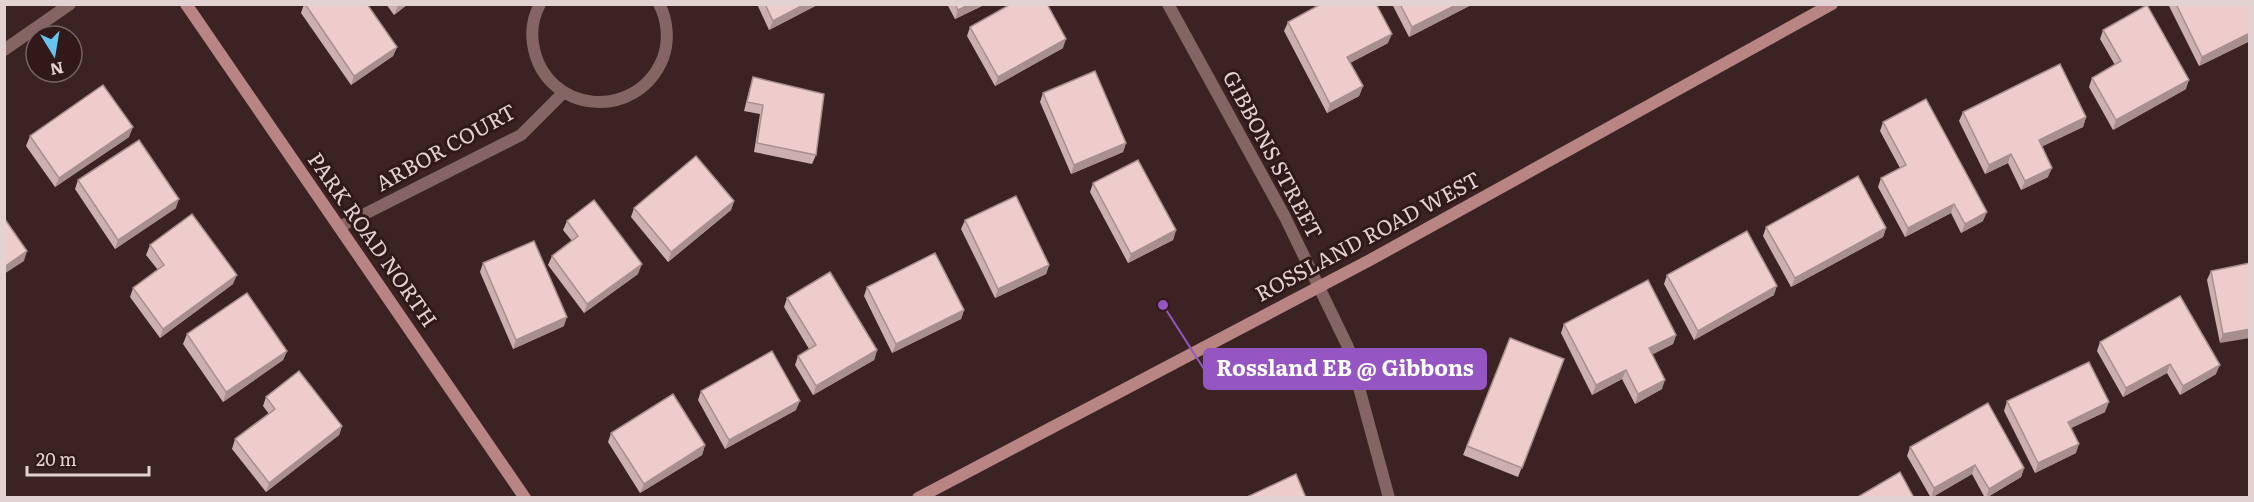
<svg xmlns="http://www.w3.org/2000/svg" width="2254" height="502" font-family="Literata,serif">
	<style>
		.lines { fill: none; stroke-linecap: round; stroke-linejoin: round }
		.minor { stroke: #856564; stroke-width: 12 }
		.secondary { stroke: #b88584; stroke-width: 12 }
		.wall { fill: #cdafaf }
		.shaded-wall { fill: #a78f8e }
		.building { fill: #eecccb; stroke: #a78f8e; stroke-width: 1.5 }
		.labels { text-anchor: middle; stroke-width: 6; stroke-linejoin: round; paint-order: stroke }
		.street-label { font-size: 21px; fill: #e3d2d2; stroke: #311919 }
		.leader { fill: none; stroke: #9556c4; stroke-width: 2 }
		.callout-dot { fill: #9556c4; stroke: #311919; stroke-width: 2 }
		.callout { fill: #9556c4; stroke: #9556c4; stroke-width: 2 }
		.callout-label { font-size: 22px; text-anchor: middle; font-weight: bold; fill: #fff }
	</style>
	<rect width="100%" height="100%" fill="#3c2323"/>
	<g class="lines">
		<g class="minor">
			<path d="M 540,4 C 533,17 531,31 533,44 C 544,114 637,123 663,58 C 669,42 668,20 659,4"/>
			<polyline points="1168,4 1285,217 1348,347 1389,498"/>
			<polyline points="4,50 70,4"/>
			<polyline points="339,227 521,135 563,93"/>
		</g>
		<g class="secondary">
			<polyline points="186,4 525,498"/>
			<polyline points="918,498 1370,260 1832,4"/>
		</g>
	</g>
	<g class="wall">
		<polygon points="304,4 397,47 393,56 351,85 301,13"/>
		<polygon points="386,4 408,4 394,15"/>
		<polygon points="757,4 819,4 769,30"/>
		<polygon points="947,4 986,4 955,19"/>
		<polygon points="1392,4 1473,4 1409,37"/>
		<polygon points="2168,4 2250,4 2250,41 2199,66"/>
		<polygon points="1288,22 1388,43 1350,63 1363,86 1359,96 1327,113 1284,31"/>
		<polygon points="970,27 1063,48 995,86 967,36"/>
		<polygon points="2103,30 2186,89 2113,130 2089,87 2092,78 2115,65 2100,39"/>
		<polygon points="753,77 816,155 812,164 754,152 760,114 744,111 750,87"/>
		<polygon points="1043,93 1126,143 1123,152 1071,174 1040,102"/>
		<polygon points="1963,112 2086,117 2083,127 2042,146 2048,177 2021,190 2008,163 1985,174 1959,121"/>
		<polygon points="1883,122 1983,221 1961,233 1951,213 1905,237 1878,187 1881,178 1900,168 1880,131"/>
		<polygon points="30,136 129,137 55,187 26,146"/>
		<polygon points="78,180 176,208 115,249 75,189"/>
		<polygon points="1093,183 1176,230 1173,240 1128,263 1090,192"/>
		<polygon points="734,201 731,210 668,262 631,217 634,208"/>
		<polygon points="965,220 1049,265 1046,274 995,298 961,229"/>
		<polygon points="567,221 638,274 584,313 548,265 552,256 572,241 563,230"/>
		<polygon points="1766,227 1886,228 1883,237 1791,287 1763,236"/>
		<polygon points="150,245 233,284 160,338 130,297 133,288 158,270 146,255"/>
		<polygon points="483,263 564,326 513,349 480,272"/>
		<polygon points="2250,263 2220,343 2207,280 2211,271"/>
		<polygon points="1667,275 1774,295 1694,340 1664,284"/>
		<polygon points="867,287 964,310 961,319 892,353 864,296"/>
		<polygon points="787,298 877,350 874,360 813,395 795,365 798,356 809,349 784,307"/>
		<polygon points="1564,324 1676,335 1673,344 1652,354 1662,389 1635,404 1622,379 1592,395 1561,333"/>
		<polygon points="187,334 287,351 283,360 223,402 183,344"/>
		<polygon points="1510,338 1564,359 1518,477 1463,455"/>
		<polygon points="2100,342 2216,374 2180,395 2167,373 2123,397 2097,351"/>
		<polygon points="701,391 796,410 725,449 698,400"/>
		<polygon points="266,397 342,426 339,435 266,492 232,449 235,439 269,414 263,406"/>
		<polygon points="2007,401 2105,412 2071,428 2076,453 2035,473 2004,411"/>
		<polygon points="611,433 705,445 702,455 640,493 608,442"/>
		<polygon points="1910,447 2024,468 2021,477 1986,498 1985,498 1972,474 1931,498 1907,456"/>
	</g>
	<g class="shaded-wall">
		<polygon points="399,4 408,4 394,15 398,6"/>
		<polygon points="805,4 819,4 769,30 773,21"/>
		<polygon points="970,4 986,4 955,19 958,10"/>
		<polygon points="1458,4 1473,4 1409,37 1412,27"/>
		<polygon points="2250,33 2250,41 2199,66 2202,57"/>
		<polygon points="1392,34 1388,43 1344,66 1347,57"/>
		<polygon points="1066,39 1063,48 995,86 998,77"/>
		<polygon points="397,47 393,56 351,85 354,76"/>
		<polygon points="2189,80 2186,89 2113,130 2116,120"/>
		<polygon points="1363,86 1359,96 1327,113 1330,104"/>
		<polygon points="2086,117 2083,127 2035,150 2039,140"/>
		<polygon points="133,127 129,137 55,187 59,178"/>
		<polygon points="1126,143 1123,152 1071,174 1074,165"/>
		<polygon points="2011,154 2008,163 1985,174 1989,165"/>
		<polygon points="2052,168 2048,177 2021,190 2025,181"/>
		<polygon points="179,199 176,208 115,249 118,240"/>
		<polygon points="734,201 731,210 668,262 671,252"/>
		<polygon points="1954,204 1951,213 1905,237 1908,228"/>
		<polygon points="1987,212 1983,221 1961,233 1965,224"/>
		<polygon points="1886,228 1883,237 1791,287 1795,278"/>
		<polygon points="1176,230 1173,240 1128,263 1131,254"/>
		<polygon points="27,251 24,261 4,274 4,267"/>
		<polygon points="642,264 638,274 584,313 587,304"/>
		<polygon points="1049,265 1046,274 995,298 998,289"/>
		<polygon points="237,275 233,284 160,338 163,329"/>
		<polygon points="1777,286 1774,295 1694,340 1698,331"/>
		<polygon points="964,310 961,319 892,353 896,344"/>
		<polygon points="567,317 564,326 513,349 516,340"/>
		<polygon points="2250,329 2250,338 2220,343 2223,334"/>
		<polygon points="1676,335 1673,344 1646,358 1649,348"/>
		<polygon points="877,350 874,360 813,395 816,386"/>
		<polygon points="287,351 283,360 223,402 226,392"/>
		<polygon points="2170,364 2167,373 2123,397 2126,388"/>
		<polygon points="2220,365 2216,374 2180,395 2183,386"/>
		<polygon points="1626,370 1622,379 1592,395 1596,385"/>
		<polygon points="1665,380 1662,389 1635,404 1638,394"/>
		<polygon points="800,401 796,410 725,449 729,440"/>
		<polygon points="2109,402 2105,412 2065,431 2068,422"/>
		<polygon points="342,426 339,435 266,492 269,483"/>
		<polygon points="2079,444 2076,453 2035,473 2038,463"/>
		<polygon points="705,445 702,455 640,493 644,484"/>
		<polygon points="1975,465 1972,474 1931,498 1934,488"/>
		<polygon points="2024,468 2021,477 1986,498 1989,489"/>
	</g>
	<g class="building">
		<polygon points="305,4 367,4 397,47 354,76"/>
		<polygon points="765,4 805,4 773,21"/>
		<polygon points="955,4 970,4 958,10"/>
		<polygon points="1011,4 1047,4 1066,39 998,77 970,27"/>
		<polygon points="1321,4 1376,4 1392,34 1347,57 1363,86 1330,104 1288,22"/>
		<polygon points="1400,4 1458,4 1412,27"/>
		<polygon points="2176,4 2250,4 2250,33 2202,57"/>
		<polygon points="2147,5 2189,80 2116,120 2092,78 2121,61 2103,30"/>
		<polygon points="2060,64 2086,117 2039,140 2052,168 2025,181 2011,154 1989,165 1963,112"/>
		<polygon points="1095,71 1126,143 1074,165 1043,93"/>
		<polygon points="753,77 824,94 816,155 757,143 763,105 747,102"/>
		<polygon points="103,85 133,127 59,178 30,136"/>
		<polygon points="1926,99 1987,212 1965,224 1954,204 1908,228 1881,178 1906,165 1883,122"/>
		<polygon points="139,140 179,199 118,240 78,180"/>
		<polygon points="696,156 734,201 671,252 634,208"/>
		<polygon points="1138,160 1176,230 1131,254 1093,183"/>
		<polygon points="1858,176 1886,228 1795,278 1766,227"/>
		<polygon points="1016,196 1049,265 998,289 965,220"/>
		<polygon points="594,200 642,264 587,304 552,256 578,236 567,221"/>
		<polygon points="192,214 237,275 163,329 133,288 164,265 150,245"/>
		<polygon points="4,218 27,251 4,267"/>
		<polygon points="1747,231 1777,286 1698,331 1667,275"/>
		<polygon points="534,241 567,317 516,340 483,263"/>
		<polygon points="935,253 964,310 896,344 867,287"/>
		<polygon points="2250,263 2250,329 2223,334 2211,271"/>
		<polygon points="830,272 877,350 816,386 798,356 816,345 787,298"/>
		<polygon points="1648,280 1676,335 1649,348 1665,380 1638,394 1626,370 1596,385 1564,324"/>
		<polygon points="247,293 287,351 226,392 187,334"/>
		<polygon points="2180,296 2220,365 2183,386 2170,364 2126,388 2100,342"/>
		<polygon points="1510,338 1564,359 1522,468 1467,446"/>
		<polygon points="772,351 800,401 729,440 701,391"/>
		<polygon points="2089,362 2109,402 2068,422 2079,444 2038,463 2007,401"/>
		<polygon points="299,371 342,426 269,483 235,439 275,409 266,397"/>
		<polygon points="673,394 705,445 644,484 611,433"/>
		<polygon points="1988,403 2024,468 1989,489 1975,465 1934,488 1910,447"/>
		<polygon points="1900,472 1914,498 1856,498"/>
		<polygon points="1296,474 1306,498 1245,498"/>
	</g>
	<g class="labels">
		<g class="street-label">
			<text transform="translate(446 148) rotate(-29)" y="7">ARBOR COURT</text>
			<text transform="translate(1272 155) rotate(62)" y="7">GIBBONS STREET</text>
			<text transform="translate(1368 237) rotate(-28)" y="7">ROSSLAND ROAD WEST</text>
			<text transform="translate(372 240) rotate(55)" y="7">PARK ROAD NORTH</text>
		</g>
	</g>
	<path class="leader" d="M1163 305L1204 369"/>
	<circle class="callout-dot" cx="1163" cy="305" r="6"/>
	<rect class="callout" x="1204" y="349" width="282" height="40" rx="6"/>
	<g class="callout-label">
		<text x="1345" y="376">Rossland EB @ Gibbons</text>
	</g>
	<rect width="2254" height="502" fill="none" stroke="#e3d2d2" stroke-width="12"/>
	<g transform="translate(54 54) rotate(169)"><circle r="28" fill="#311919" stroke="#786363" stroke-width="1.5"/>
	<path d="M0-4.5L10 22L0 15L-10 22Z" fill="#66c4ef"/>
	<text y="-9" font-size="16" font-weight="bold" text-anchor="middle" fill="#e3d2d2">N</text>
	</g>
	<path d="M27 466v9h122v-9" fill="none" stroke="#e3d2d2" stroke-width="3"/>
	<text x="36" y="466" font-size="18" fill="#e3d2d2" stroke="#311919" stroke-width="4.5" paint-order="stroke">20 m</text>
</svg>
